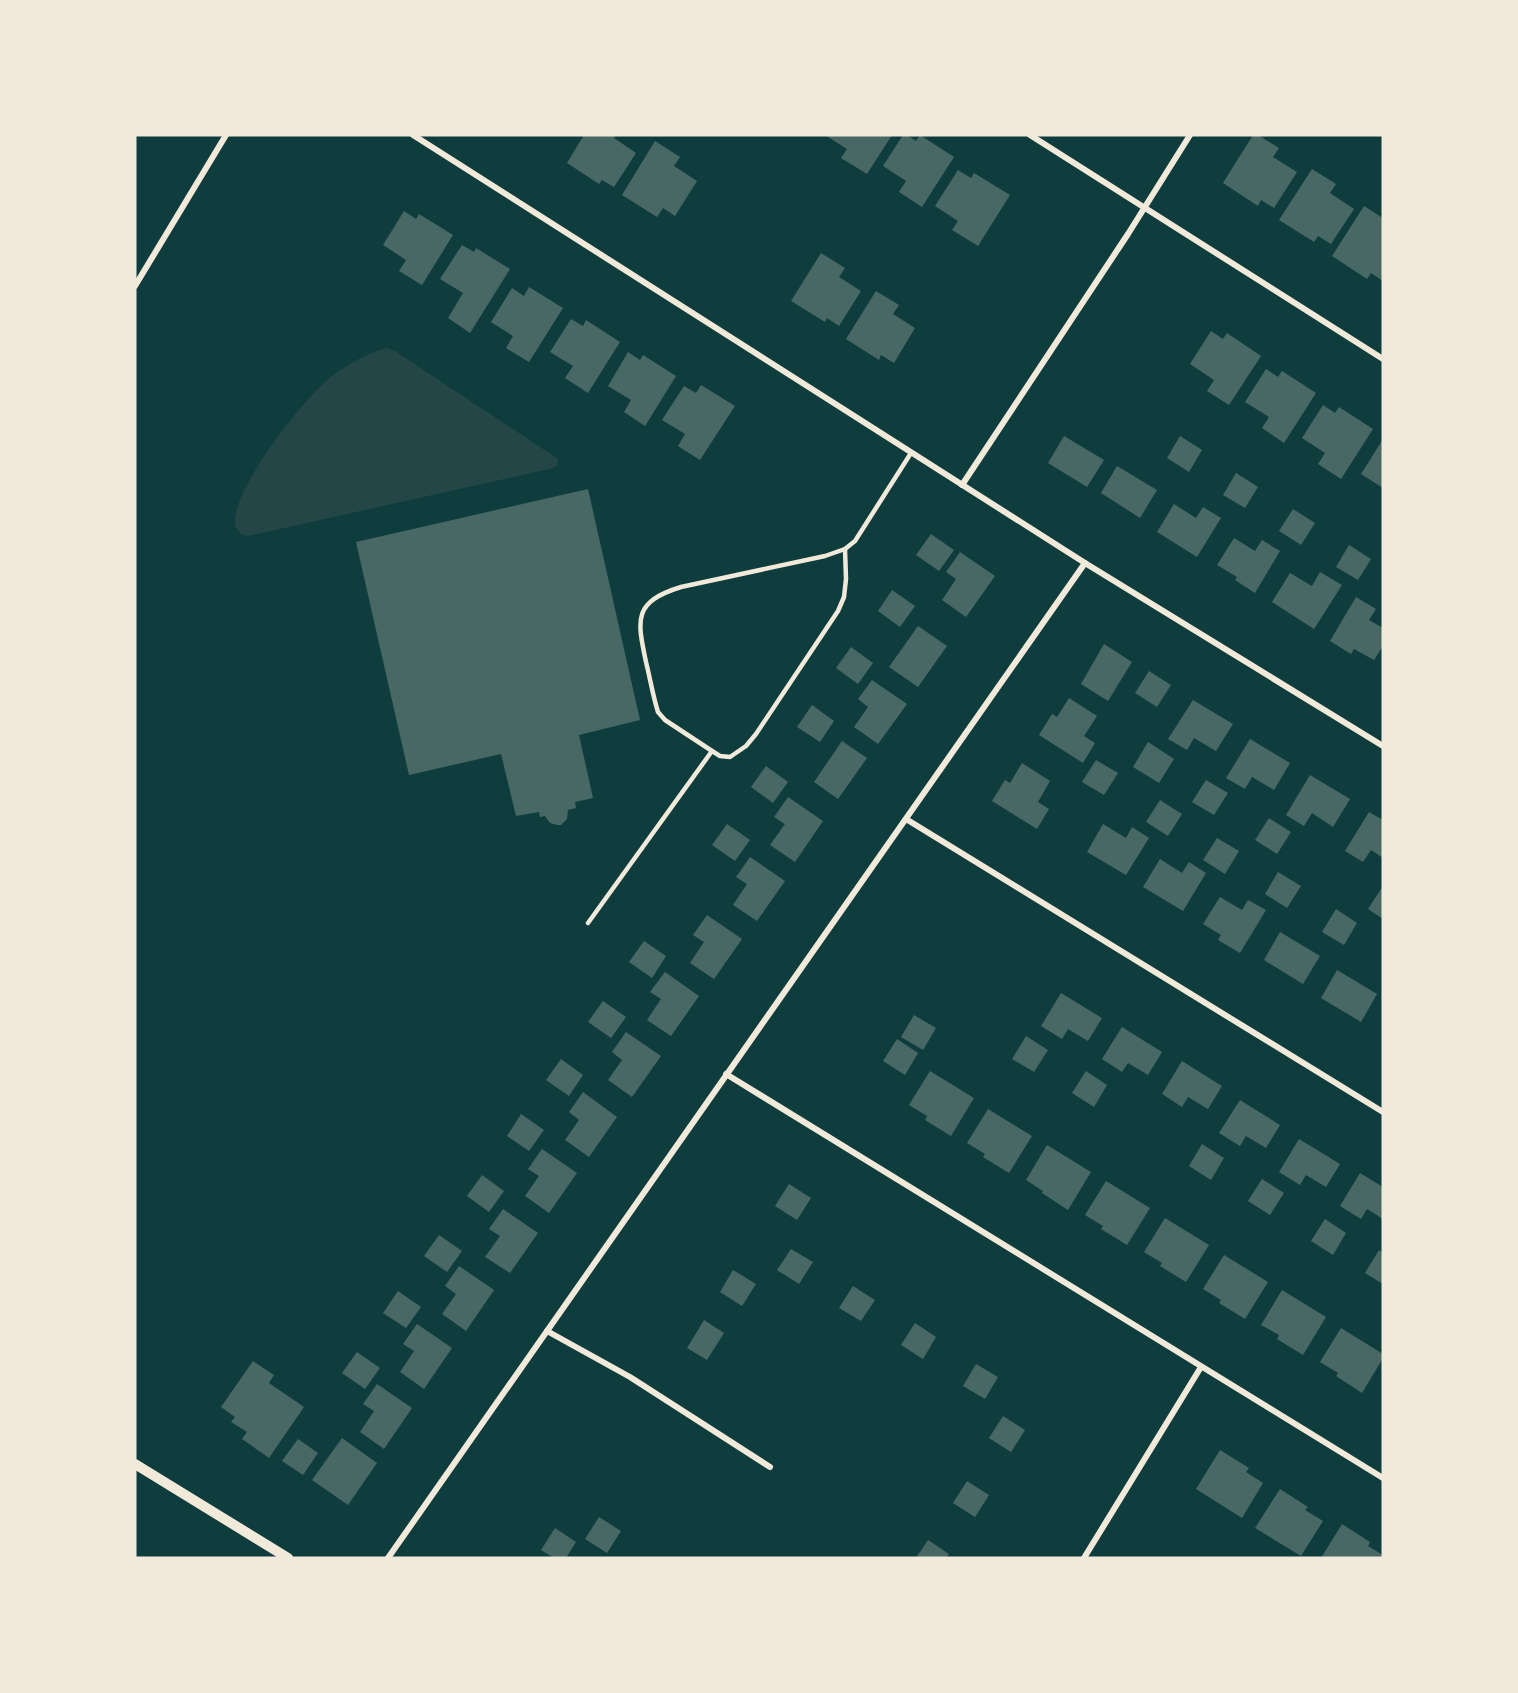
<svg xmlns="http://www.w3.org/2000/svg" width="1518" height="1693" font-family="'Sofia Sans Condensed',sans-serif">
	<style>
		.green { fill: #244646 }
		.building { fill: #486865 }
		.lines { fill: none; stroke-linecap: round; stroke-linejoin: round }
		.service { stroke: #f1e9da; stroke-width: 4.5 }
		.minor { stroke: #f1e9da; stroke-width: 6 }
		.tertiary { stroke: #f1e9da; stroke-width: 10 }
	</style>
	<rect width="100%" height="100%" fill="#0f3d3e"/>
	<path class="green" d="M 387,348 L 395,351 L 558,459 L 558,464 L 554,468 L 248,536 L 241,534 L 235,526 C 231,491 297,408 323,384 C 337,370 368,352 387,348 Z"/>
	<g class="building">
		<polygon points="584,135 616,135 614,138 636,153 614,187 602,180 599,184 567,163"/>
		<polygon points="825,135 892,135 867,174 841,158 847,149"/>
		<polygon points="903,135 907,135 916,141 920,135 954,157 922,207 899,192 906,181 883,166"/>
		<polygon points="1253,135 1258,135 1279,148 1273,157 1297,172 1274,208 1261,200 1258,206 1223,183"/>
		<polygon points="655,141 680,157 674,166 697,181 675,216 663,208 657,217 622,195"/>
		<polygon points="1312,169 1336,184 1330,193 1354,209 1331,244 1318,236 1314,242 1279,220"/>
		<polygon points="958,170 971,178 974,173 1010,195 978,246 952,230 958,221 935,206"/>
		<polygon points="1364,206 1383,218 1383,281 1371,273 1367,279 1332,256"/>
		<polygon points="404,211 416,219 419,214 453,235 422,285 399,271 406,260 383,245"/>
		<polygon points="462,245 474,252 476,248 510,269 470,333 448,318 463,293 440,279"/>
		<polygon points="821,253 845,268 839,277 861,291 839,326 827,318 825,322 791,301"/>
		<polygon points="529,287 563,308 529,362 506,348 513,336 491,322 512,288 524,296"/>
		<polygon points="876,291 899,305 893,314 915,328 894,363 881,355 879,360 846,339"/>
		<polygon points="571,319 583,326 586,320 620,342 588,393 565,378 573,366 550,352"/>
		<polygon points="1211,331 1223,339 1227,333 1261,356 1229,405 1207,391 1214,380 1190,364"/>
		<polygon points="628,352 640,360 643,355 676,376 645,426 624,412 631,400 608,386"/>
		<polygon points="1266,369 1278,377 1282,371 1316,393 1284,443 1262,428 1269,417 1245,402"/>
		<polygon points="701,385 735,406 700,460 678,446 685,434 662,420 684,386 696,393"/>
		<polygon points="1323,405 1335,413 1339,407 1373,429 1341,479 1318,464 1325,453 1302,438"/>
		<polygon points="1064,436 1104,460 1087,487 1048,463"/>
		<polygon points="1180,436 1202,450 1189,472 1167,458"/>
		<polygon points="1383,439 1383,488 1361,474"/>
		<polygon points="1117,466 1157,490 1140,518 1101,493"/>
		<polygon points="1236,473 1258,487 1245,508 1223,495"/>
		<polygon points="588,489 640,720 579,735 593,798 575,802 576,808 568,810 567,819 561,825 557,825 550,823 545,816 540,817 539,812 516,816 501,754 409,775 356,542"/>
		<polygon points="1174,504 1196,518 1203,507 1221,518 1197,557 1157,532"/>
		<polygon points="1293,509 1315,523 1301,545 1279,531"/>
		<polygon points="931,534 954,550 939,571 916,555"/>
		<polygon points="1234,538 1255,551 1262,540 1280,551 1255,593 1235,580 1237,577 1217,565"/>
		<polygon points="1349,545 1371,559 1358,580 1336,567"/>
		<polygon points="960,552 995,576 966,617 942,600 956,579 946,572"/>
		<polygon points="1320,572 1342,585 1314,629 1272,602 1290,573 1312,586"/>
		<polygon points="892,590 915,606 900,627 878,611"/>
		<polygon points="1356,597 1376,609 1369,620 1383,628 1383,646 1374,660 1354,649 1351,654 1330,641"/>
		<polygon points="918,626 947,646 918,687 889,667"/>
		<polygon points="1104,644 1132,662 1108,701 1081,684"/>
		<polygon points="851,647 873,663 858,684 836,668"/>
		<polygon points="1149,671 1171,685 1157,707 1135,693"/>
		<polygon points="872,680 907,704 878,744 854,727 868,707 858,699"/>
		<polygon points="1069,698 1097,716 1084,736 1095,743 1083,763 1039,735 1052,714 1057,717"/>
		<polygon points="1193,700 1233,724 1216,751 1194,738 1187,750 1168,739"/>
		<polygon points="812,705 834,721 820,742 797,727"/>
		<polygon points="1250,739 1290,763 1274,790 1252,777 1245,789 1226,778"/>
		<polygon points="842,741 867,758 838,799 814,782"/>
		<polygon points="1148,742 1174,759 1159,783 1133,767"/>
		<polygon points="1096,760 1118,773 1104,795 1082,782"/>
		<polygon points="1022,763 1050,781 1038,802 1049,809 1037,829 992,801 1005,780 1010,783"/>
		<polygon points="766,766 788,782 773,803 751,787"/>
		<polygon points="1310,775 1350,799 1333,827 1312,813 1304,826 1286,815"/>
		<polygon points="1206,780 1228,793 1214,815 1192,802"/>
		<polygon points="788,797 823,821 795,862 770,845 785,824 774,817"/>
		<polygon points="1160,800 1182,814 1168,836 1146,822"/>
		<polygon points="1369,812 1383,820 1383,858 1371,850 1363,862 1345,851"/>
		<polygon points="1269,818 1291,832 1277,854 1255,840"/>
		<polygon points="727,824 750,840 735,861 712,845"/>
		<polygon points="1103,824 1126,838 1132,827 1149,838 1126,875 1087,852"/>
		<polygon points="1217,838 1239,851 1225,874 1203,860"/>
		<polygon points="750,857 785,881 757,921 733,905 747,884 736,877"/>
		<polygon points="1160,859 1182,873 1189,862 1206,873 1183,911 1143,887"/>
		<polygon points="1278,872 1301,886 1287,908 1265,894"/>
		<polygon points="1383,886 1383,919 1368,909"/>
		<polygon points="1220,897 1242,910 1248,900 1266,910 1240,953 1218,940 1221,935 1203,924"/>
		<polygon points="1336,909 1357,923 1344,945 1322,932"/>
		<polygon points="707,915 742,939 714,979 690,963 704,942 693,935"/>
		<polygon points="1280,932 1320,956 1303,984 1264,960"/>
		<polygon points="644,941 666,956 652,978 629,962"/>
		<polygon points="1337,970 1377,994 1361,1022 1321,998"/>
		<polygon points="665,972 699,996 671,1036 647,1020 661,999 650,992"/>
		<polygon points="1061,993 1102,1018 1088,1041 1068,1029 1062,1039 1041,1026"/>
		<polygon points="603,1001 626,1017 611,1038 588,1022"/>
		<polygon points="914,1015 936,1028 923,1050 901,1037"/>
		<polygon points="1122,1027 1162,1052 1148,1075 1128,1063 1122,1072 1102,1059"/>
		<polygon points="626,1032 661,1056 632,1097 608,1080 622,1060 612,1052"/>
		<polygon points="1026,1036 1048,1050 1034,1072 1012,1059"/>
		<polygon points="897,1039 918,1053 905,1075 883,1061"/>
		<polygon points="561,1059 583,1075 569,1096 546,1080"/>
		<polygon points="1182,1061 1222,1086 1208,1109 1188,1097 1182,1107 1162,1094"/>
		<polygon points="930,1071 974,1098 951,1136 925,1120 927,1116 909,1105"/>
		<polygon points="1086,1071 1107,1085 1094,1107 1072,1093"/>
		<polygon points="583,1092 617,1117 589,1157 565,1140 579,1120 569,1112"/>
		<polygon points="1240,1100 1280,1125 1266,1148 1246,1136 1240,1146 1219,1133"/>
		<polygon points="988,1109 1032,1136 1009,1173 983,1157 985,1154 967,1143"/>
		<polygon points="521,1114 544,1130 529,1151 507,1136"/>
		<polygon points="1299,1139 1340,1164 1326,1187 1306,1175 1300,1185 1279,1172"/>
		<polygon points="1202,1144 1224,1158 1211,1180 1189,1166"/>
		<polygon points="1047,1145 1091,1172 1068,1210 1042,1193 1043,1191 1026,1180"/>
		<polygon points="542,1149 577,1173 549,1213 525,1196 539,1176 528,1169"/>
		<polygon points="1360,1173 1383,1187 1383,1219 1367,1209 1361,1219 1340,1206"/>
		<polygon points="482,1175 504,1191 489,1212 467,1196"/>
		<polygon points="1262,1179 1284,1193 1270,1215 1248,1201"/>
		<polygon points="1106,1181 1150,1208 1127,1245 1101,1229 1103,1226 1085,1215"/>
		<polygon points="789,1184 811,1198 797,1220 775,1206"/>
		<polygon points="503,1209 538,1233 510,1273 485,1257 500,1236 489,1229"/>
		<polygon points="1165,1218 1209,1245 1186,1282 1160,1266 1162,1263 1144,1252"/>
		<polygon points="1325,1219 1346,1233 1333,1255 1311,1241"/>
		<polygon points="439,1235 462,1251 447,1272 424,1256"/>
		<polygon points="791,1249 813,1262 799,1284 777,1270"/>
		<polygon points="1379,1250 1383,1253 1383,1284 1365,1273"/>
		<polygon points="1224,1255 1268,1282 1245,1319 1219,1303 1221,1300 1203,1289"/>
		<polygon points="459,1266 494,1290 466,1331 442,1314 456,1294 445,1286"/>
		<polygon points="733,1270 756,1284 742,1306 720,1292"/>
		<polygon points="853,1286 875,1300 861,1321 839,1308"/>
		<polygon points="1282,1290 1326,1317 1303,1355 1277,1339 1279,1335 1261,1325"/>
		<polygon points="398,1291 421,1307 406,1328 383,1313"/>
		<polygon points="704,1320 724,1333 707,1360 687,1348"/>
		<polygon points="915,1323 936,1337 923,1359 901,1345"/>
		<polygon points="417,1324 452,1348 424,1389 400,1372 414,1351 403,1344"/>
		<polygon points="1341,1328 1383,1354 1383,1358 1362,1393 1336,1376 1338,1373 1320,1362"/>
		<polygon points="357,1352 380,1368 365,1389 342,1373"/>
		<polygon points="253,1361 274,1375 269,1383 304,1407 269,1458 242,1439 247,1432 231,1422 235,1417 221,1407"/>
		<polygon points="976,1364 998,1377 985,1399 963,1386"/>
		<polygon points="377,1384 412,1408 384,1449 360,1432 374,1411 363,1404"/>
		<polygon points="1003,1416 1025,1430 1011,1452 989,1438"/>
		<polygon points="342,1438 377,1463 348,1505 312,1480"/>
		<polygon points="298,1439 318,1453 303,1475 282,1461"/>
		<polygon points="1220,1450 1249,1468 1246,1472 1263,1483 1242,1518 1196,1489"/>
		<polygon points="967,1481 989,1495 975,1517 953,1503"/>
		<polygon points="1280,1489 1308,1507 1305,1510 1323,1521 1301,1556 1255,1528"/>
		<polygon points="599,1517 621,1531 607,1553 585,1539"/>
		<polygon points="1342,1524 1370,1542 1368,1546 1383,1555 1383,1558 1321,1558"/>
		<polygon points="555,1528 576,1542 566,1558 554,1558 541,1550"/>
		<polygon points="928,1540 949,1554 946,1558 916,1558"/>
	</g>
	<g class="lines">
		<g class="service">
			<polyline points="712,751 720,756 730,757 746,746 756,734 838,611 844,597 846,579 845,549"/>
			<path d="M 588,923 L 712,751 L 665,720 L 658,712 C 653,696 650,678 646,662 C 637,619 633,602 681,587 L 825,556 L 845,549 L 855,541 L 911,453"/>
		</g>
		<g class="minor">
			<polyline points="413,135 1085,563 1383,746"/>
			<polyline points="1030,135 1383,359"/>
			<polyline points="135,286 226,135"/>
			<polyline points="962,485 1128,234 1190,135"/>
			<polyline points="906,819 1383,1112"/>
			<polyline points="726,1074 1383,1478"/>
			<polyline points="547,1331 630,1377 770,1467"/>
			<polyline points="388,1558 1085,563"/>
			<polyline points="1084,1558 1201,1367"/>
		</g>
		<polyline class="tertiary" points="135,1464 288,1558"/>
	</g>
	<rect width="1518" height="1693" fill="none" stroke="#f1e9da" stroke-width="273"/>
</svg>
